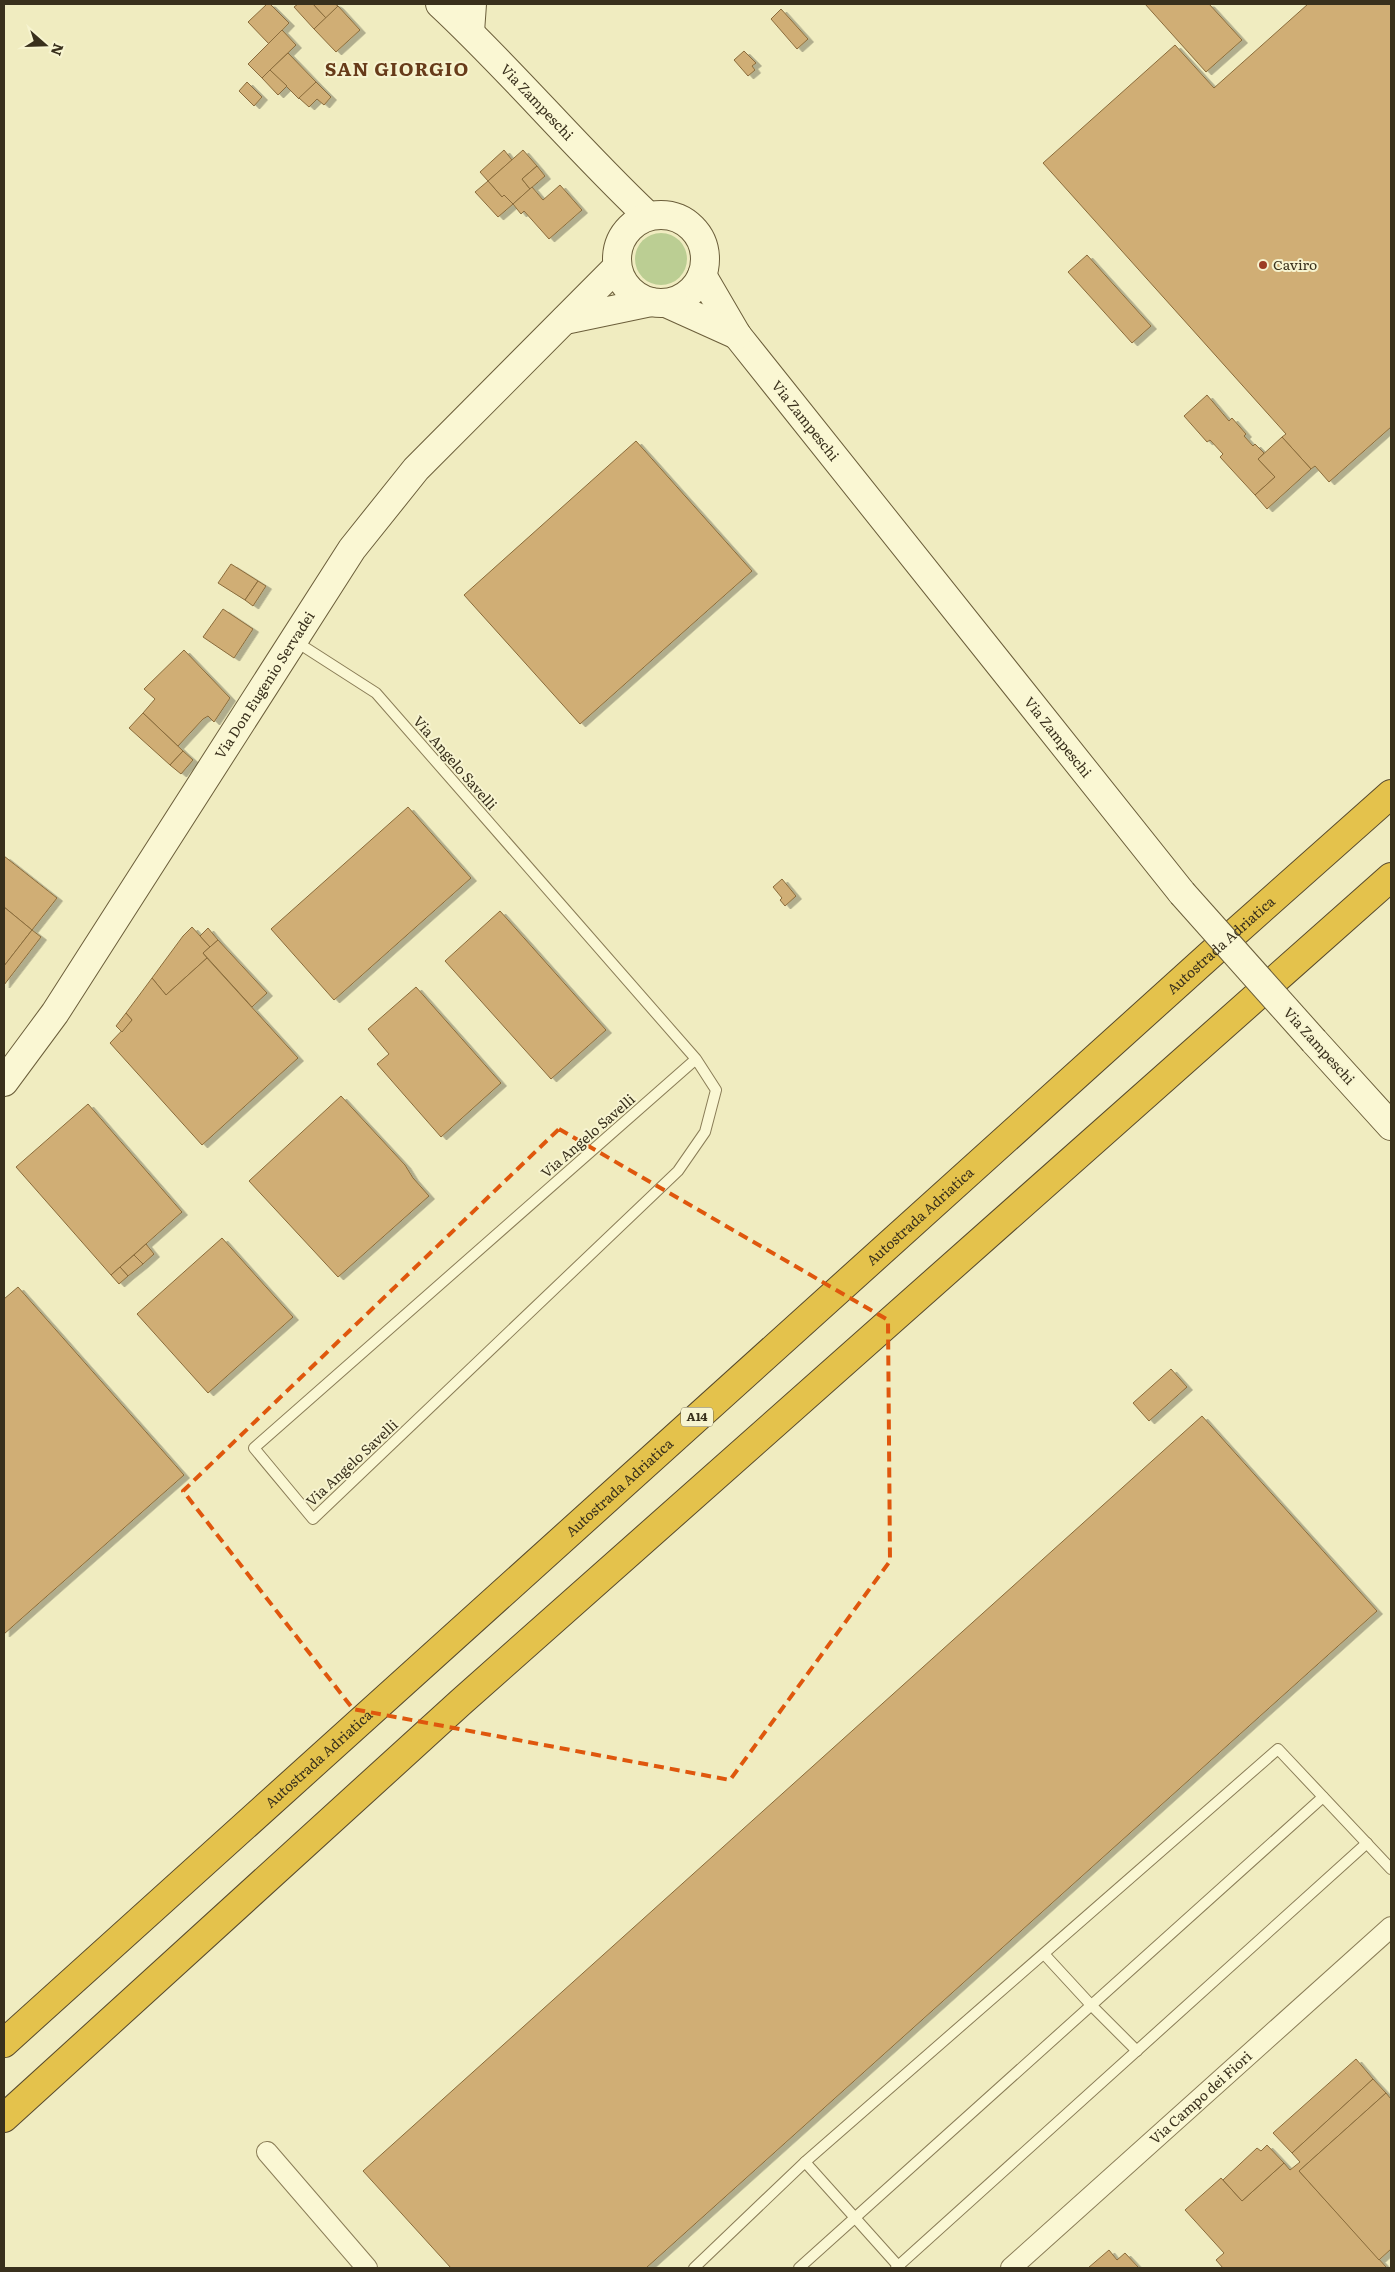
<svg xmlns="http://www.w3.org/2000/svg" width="1395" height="2272" font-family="Literata,serif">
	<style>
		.green { fill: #bbce93 }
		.building { fill: #d0ae74; stroke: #8a6c3c; filter: url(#shadow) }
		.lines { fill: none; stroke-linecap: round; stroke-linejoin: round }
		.lane-casing { stroke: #8a7d57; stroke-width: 12 }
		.street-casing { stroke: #8a7d57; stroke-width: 22 }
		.secondary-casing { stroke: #6b5e3a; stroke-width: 30 }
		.highway-casing { stroke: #57492c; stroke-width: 30 }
		.lane { stroke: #faf7d3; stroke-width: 10 }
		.street { stroke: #faf7d3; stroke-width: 20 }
		.secondary { stroke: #faf7d3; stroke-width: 28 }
		.highway { stroke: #e4c24c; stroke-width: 28 }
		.secondary-bridge-casing { stroke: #6b5e3a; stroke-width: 30; stroke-linecap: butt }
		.secondary-bridge { stroke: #faf7d3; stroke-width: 28 }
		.marked { fill: none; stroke: #df570d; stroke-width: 4; stroke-dasharray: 10 6; stroke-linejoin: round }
		.poi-dot { fill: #9c3d24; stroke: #f7f4d0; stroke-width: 2 }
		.labels { text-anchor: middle; stroke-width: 4; stroke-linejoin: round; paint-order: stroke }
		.shield { fill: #f7f4d0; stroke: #726b52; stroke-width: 1 }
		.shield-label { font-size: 12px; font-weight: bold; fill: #39301c }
		.street-label { font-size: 14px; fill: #39301c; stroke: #f7f4d0 }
		.poi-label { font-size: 14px; fill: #39301c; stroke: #f7f4d0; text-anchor: start }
		.district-label { font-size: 19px; font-weight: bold; letter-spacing: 1px; fill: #673b19; stroke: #f7f4d0 }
	</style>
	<defs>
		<filter id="shadow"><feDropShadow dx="5.5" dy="3" stdDeviation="0" flood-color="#0004"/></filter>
	</defs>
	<rect width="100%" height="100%" fill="#f0ecc0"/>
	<circle class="green" cx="661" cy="259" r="26"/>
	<g class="building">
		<polygon points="267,4 270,4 289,23 269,44 248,22"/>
		<polygon points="298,4 313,4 326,18 314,29 294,7"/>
		<polygon points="313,4 335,4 338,6 326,18"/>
		<polygon points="1145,4 1209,4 1242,40 1206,72"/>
		<polygon points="1308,4 1391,4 1391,427 1329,482 1315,466 1311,469 1282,437 1286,434 1043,163 1175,45 1214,88"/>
		<polygon points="338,6 360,30 336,52 314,29"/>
		<polygon points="781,9 808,39 797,49 771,19"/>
		<polygon points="282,30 296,45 262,78 248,64"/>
		<polygon points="744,51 756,63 752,66 755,70 748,76 734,60"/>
		<polygon points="288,53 316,82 299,99 270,70"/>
		<polygon points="270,70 287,86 278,95 262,78"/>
		<polygon points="247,82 262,97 254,106 239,91"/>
		<polygon points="316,82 331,97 324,105 317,99 309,107 299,98"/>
		<polygon points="504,150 512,160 488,181 480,172"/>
		<polygon points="523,150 537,166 522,179 530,189 513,204 504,195 502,197 488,181"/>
		<polygon points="537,166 545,176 530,189 522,179"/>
		<polygon points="488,181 502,197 504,195 513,204 498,217 475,192"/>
		<polygon points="560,185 582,210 549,239 524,211 521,214 513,204 532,187 543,200"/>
		<polygon points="1087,255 1151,326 1132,343 1068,272"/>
		<polygon points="1207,395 1229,421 1232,418 1246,434 1244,436 1253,446 1255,444 1264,453 1258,459 1275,477 1255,495 1220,457 1223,454 1210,440 1207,442 1184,416"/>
		<polygon points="1282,437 1311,469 1267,509 1255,495 1275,477 1258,459"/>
		<polygon points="636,441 752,571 580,724 464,595"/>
		<polygon points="231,564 258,581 245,600 218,583"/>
		<polygon points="258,581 266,586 253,606 245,600"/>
		<polygon points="223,609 253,629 234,658 203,637"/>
		<polygon points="184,650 230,698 214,722 208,716 203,719 178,746 143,713 155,699 144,689"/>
		<polygon points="143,713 183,751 170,765 129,728"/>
		<polygon points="183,751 193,760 181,774 170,765"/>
		<polygon points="408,807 471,878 334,1000 271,929"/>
		<polygon points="4,856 57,898 32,930 4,907"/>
		<polygon points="782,879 796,896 785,906 780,900 782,898 773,887"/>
		<polygon points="4,907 32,930 4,966"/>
		<polygon points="500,911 606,1030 551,1079 445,961"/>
		<polygon points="192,927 210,947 203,953 207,958 166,995 152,978 183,936"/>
		<polygon points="208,928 218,940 210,947 200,936"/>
		<polygon points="32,930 41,937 4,985 4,966"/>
		<polygon points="218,940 267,993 252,1007 203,953"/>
		<polygon points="207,958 298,1058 202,1145 110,1043 132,1020 126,1013 152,978 166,995"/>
		<polygon points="416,987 501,1083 441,1137 377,1064 389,1054 368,1029"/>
		<polygon points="126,1013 132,1020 122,1032 116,1026"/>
		<polygon points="341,1096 405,1165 413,1178 429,1196 338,1277 249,1181"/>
		<polygon points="88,1104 182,1212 111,1275 16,1167"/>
		<polygon points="222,1238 293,1317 208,1393 137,1314"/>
		<polygon points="146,1244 154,1254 143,1264 134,1255"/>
		<polygon points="134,1255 143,1264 128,1276 120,1267"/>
		<polygon points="120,1267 128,1276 119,1284 111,1275"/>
		<polygon points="18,1287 184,1475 4,1634 4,1299"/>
		<polygon points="1171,1369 1187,1387 1149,1421 1133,1403"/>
		<polygon points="1202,1416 1377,1611 646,2268 451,2268 363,2171"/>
		<polygon points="1356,2059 1373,2079 1292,2153 1273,2133"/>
		<polygon points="1373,2079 1386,2093 1299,2171 1387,2268 1223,2268 1216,2260 1224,2253 1185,2210 1221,2178 1242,2201 1284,2163 1290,2170 1300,2162 1292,2153"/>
		<polygon points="1386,2093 1391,2099 1391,2249 1379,2260 1299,2171"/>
		<polygon points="1267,2145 1284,2163 1242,2201 1223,2180 1257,2148 1261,2151"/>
		<polygon points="1109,2250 1117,2260 1125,2253 1139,2268 1088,2268"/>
	</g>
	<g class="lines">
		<g class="lane-casing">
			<g id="lane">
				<polyline points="295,641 376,693 696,1059 254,1448 313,1519 678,1171 705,1132 716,1090 696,1059"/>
				<polyline points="1044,1954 1091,2005 1137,2051"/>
				<polyline points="805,2162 1278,1749 1391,1869"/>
				<polyline points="694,2268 805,2162 900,2268"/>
				<polyline points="799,2268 1323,1797"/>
				<polyline points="896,2268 1367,1843"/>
			</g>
		</g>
		<g class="street-casing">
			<g id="street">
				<polyline points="267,2152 367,2268"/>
				<path id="s1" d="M 1011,2268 L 1391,1927"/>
			</g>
		</g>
		<g class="secondary-casing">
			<g id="secondary">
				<path id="s2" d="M 440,4 C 512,71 576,148 648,216"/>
				<polyline points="470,32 472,4"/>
				<circle cx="661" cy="259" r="44"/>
				<path id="s3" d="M 702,275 L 737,335 L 1182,893"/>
				<polyline points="666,303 737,335"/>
				<polyline points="565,320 651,302"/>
				<polyline points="1314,1041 1391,1126"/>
				<path id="s4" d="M 4,1082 L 55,1013 L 352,549 L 416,469 L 617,267"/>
			</g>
		</g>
		<g class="highway-casing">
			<g id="highway">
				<path id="s5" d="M 4,2043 L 1211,954 L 1391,794"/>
				<polyline points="4,2118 461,1702 1391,877"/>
			</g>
		</g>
		<use href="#lane" class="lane"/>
		<use href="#street" class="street"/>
		<use href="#secondary" class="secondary"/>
		<use href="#highway" class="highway"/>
		<g class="secondary-bridge-casing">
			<polyline id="secondary-bridge" points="1182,893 1314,1041"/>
		</g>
		<use href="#secondary-bridge" class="secondary-bridge"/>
	</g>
	<path class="marked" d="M 559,1129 L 888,1320 L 890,1561 L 730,1780 L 353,1709 L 183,1491 Z"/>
	<circle class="poi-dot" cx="1263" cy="265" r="5"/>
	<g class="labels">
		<rect class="shield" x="681" y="1407.5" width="32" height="19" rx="4"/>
		<g class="shield-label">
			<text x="697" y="1421">A14</text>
		</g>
		<g class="street-label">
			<text dy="5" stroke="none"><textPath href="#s2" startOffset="138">Via Zampeschi</textPath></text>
			<text dy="5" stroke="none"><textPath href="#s3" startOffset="179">Via Zampeschi</textPath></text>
			<text dy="5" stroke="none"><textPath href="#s4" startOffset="475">Via Don Eugenio Servadei</textPath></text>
			<text dy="5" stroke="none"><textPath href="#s3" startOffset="584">Via Zampeschi</textPath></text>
			<text transform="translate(455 763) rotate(49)" y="5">Via Angelo Savelli</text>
			<text dy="5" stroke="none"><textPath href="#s5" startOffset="1639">Autostrada Adriatica</textPath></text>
			<text transform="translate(1319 1046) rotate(48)" y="5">Via Zampeschi</text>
			<text transform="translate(588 1136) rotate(-41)" y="5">Via Angelo Savelli</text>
			<text dy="5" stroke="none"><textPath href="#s5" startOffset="1234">Autostrada Adriatica</textPath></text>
			<text transform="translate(352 1463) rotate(-43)" y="5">Via Angelo Savelli</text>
			<text dy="5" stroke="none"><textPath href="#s5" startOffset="829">Autostrada Adriatica</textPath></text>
			<text dy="5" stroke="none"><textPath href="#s5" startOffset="424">Autostrada Adriatica</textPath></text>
			<text dy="5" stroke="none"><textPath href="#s1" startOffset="255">Via Campo dei Fiori</textPath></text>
		</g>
		<g class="poi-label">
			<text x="1273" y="270">Caviro</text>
		</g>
		<g class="district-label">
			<text x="397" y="76">SAN GIORGIO</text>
		</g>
	</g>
	<rect width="1395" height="2272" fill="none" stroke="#39301c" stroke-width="10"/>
	<g transform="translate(45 45) rotate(110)" stroke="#f7f4d0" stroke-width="4" paint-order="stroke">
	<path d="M0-4L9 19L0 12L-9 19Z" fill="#39301c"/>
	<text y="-8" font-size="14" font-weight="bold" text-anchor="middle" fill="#39301c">N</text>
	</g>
</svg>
